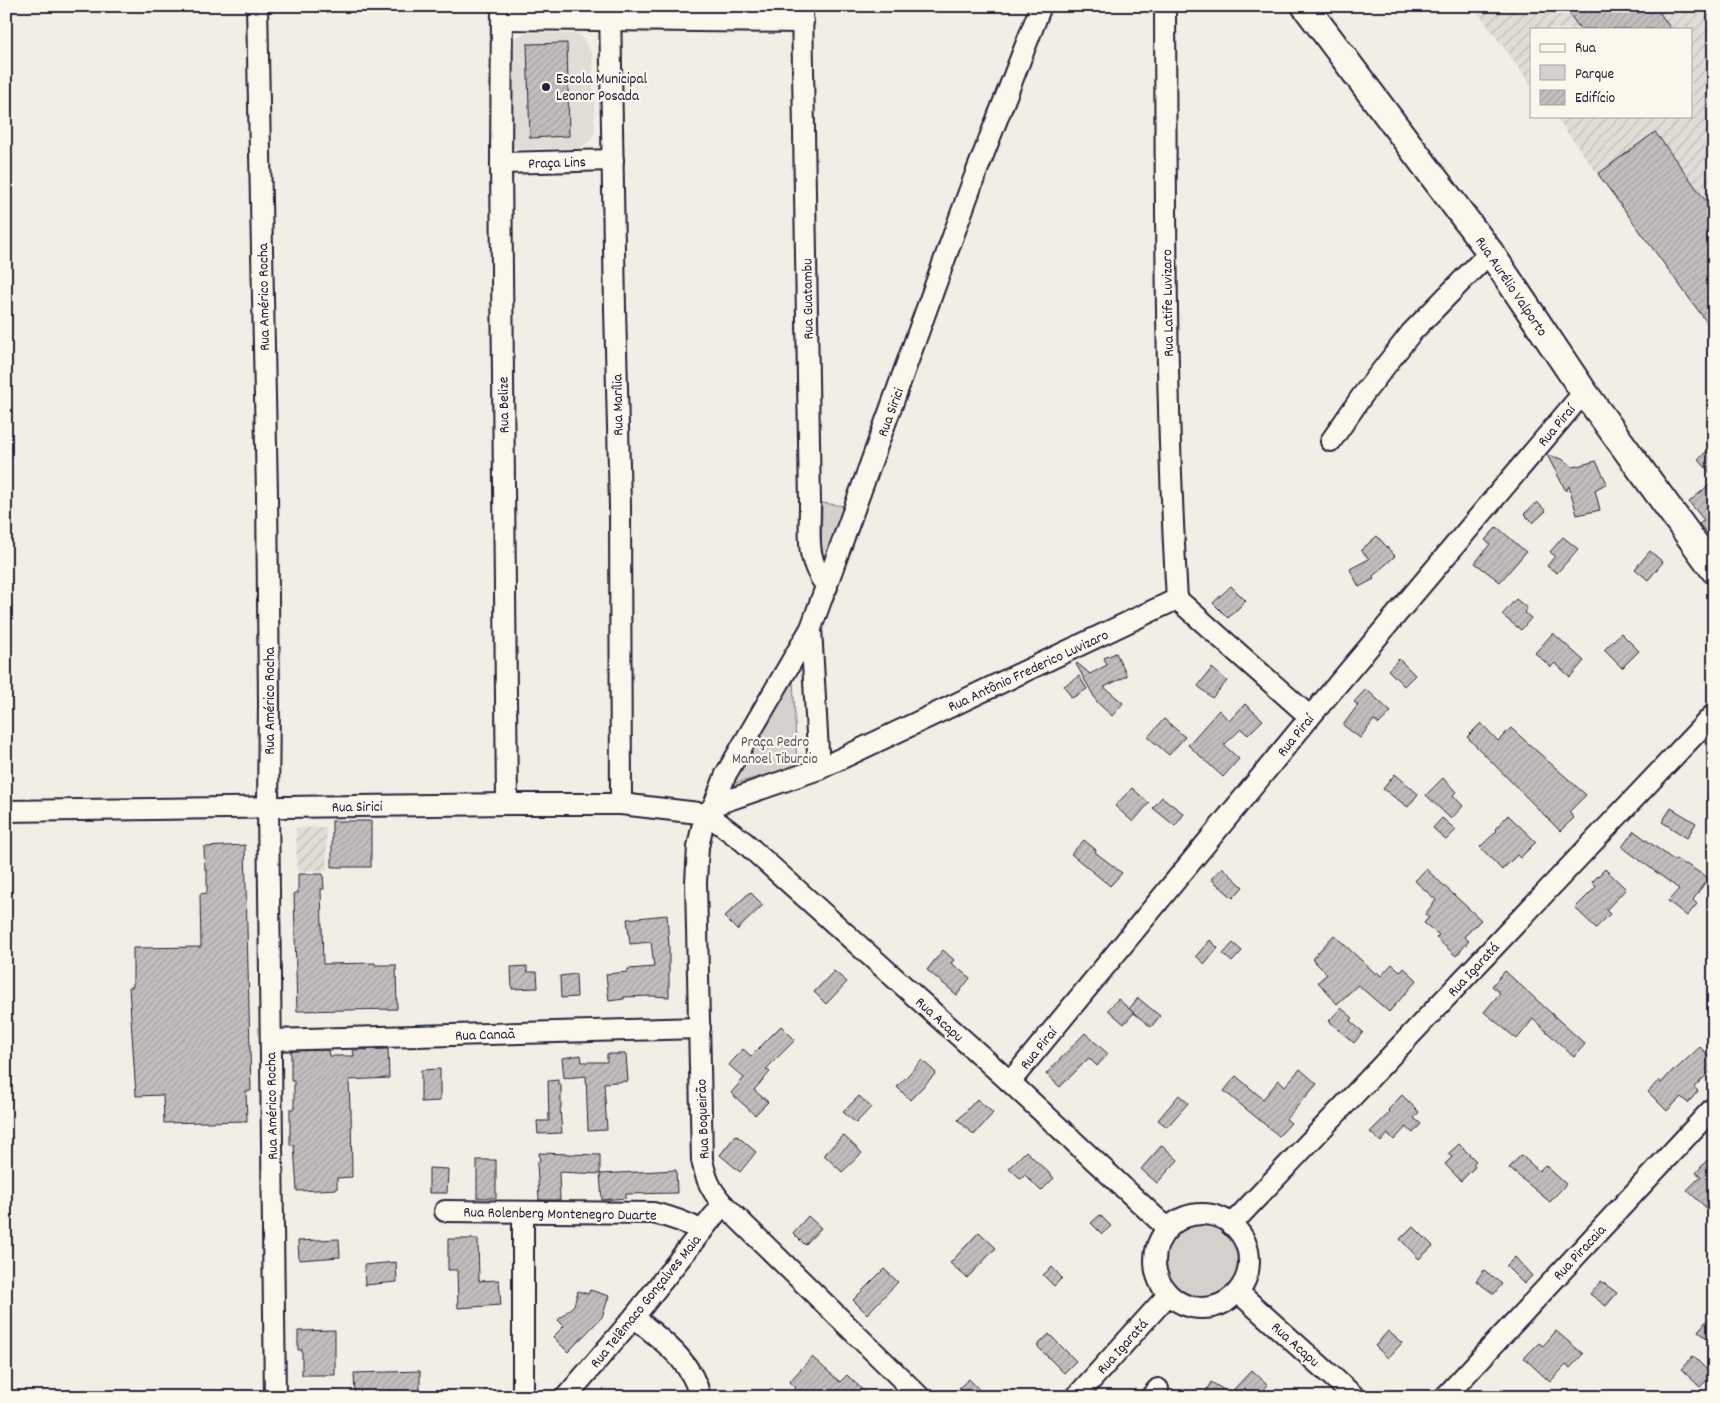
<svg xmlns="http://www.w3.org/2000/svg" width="1720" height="1403" font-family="Dekko,sans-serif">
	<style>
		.built { fill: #e0dcd6 }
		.industrial { fill: url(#industrial-furrows) }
		.park { fill: #d4d1cc; stroke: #7b7a84 }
		.building { fill: url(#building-hatch); stroke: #22223b }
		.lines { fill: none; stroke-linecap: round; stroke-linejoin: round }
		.minor-casing { stroke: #22223b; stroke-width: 24 }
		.major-casing { stroke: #22223b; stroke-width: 30 }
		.minor { stroke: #fbf7ec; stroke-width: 20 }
		.major { stroke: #fbf7ec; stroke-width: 26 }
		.poi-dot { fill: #22223b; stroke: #fbf7ec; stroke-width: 2 }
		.labels { text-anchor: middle; stroke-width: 4.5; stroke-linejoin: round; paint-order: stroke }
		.poi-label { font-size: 15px; fill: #22223b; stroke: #fbf7ec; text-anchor: start }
		.street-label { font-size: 15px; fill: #22223b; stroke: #fbf7ec }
		.park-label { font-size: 15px; fill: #575766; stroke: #fbf7ec }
	</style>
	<defs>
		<pattern id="industrial-furrows" width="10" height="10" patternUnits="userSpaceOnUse" patternTransform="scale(1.25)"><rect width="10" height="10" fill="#e0dcd6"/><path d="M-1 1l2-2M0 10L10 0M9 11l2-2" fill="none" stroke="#c0bcb9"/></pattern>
		<pattern id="building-hatch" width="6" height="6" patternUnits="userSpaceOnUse" patternTransform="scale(1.25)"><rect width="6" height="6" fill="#c2bebe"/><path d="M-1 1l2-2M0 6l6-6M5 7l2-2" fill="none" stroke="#a6a3a4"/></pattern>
	</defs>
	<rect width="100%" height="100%" fill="#f2eee5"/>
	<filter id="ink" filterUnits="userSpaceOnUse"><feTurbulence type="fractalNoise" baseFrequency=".02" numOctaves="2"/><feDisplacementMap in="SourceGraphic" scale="10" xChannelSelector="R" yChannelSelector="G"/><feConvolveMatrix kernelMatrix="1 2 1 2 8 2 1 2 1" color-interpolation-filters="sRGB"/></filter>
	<g filter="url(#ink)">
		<polygon class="built" points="528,33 579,34 592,54 595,130 591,140 580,148 503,149 500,43"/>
		<g class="industrial">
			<polygon points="1473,6 1703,6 1714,21 1714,332 1555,116 1691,116 1691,29 1531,29 1531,85"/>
			<polygon points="326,827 327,870 297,871 296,828"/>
		</g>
		<g class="park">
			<polygon points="822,503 845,506 821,566"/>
			<polygon points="793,677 797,767 728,785"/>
			<circle cx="1202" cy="1262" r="40"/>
		</g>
		<g class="building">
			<polygon points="1564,6 1655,6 1671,29 1580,29"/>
			<polygon points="567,43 569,136 530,138 527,44"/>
			<polygon points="1655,132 1714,212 1714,332 1598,174"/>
			<polygon points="1714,445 1714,477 1698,459"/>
			<polygon points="1547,455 1562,459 1573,467 1596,461 1607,483 1595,490 1600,510 1577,515 1569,486 1566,491"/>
			<polygon points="1714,481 1714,541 1699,524 1704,520 1689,502"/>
			<polygon points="1537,502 1546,511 1533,523 1524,514"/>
			<polygon points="1497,527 1526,552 1500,582 1475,563 1490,544 1485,540"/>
			<polygon points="1377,536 1395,556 1373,576 1374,579 1359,587 1350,569 1369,559 1361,550"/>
			<polygon points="1563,537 1578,549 1557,573 1547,566 1555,556 1550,552"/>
			<polygon points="1650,551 1663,562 1648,580 1635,569"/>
			<polygon points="1231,586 1246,601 1228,618 1213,603"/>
			<polygon points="1516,599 1527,608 1524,612 1531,618 1521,630 1502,615"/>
			<polygon points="1553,633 1584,661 1570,677 1555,663 1551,667 1535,653"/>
			<polygon points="1621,633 1639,651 1622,668 1604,650"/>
			<polygon points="1116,653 1127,676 1104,687 1123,703 1112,716 1097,702 1076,664 1077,663 1090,674 1107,665 1104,658"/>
			<polygon points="1399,659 1415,675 1404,686 1388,670"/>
			<polygon points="1212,668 1227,681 1212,698 1198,686"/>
			<polygon points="1079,676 1087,689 1072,698 1064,686"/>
			<polygon points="1366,689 1391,712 1379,724 1374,720 1360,738 1343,725 1358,705 1354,702"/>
			<polygon points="1245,704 1263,720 1248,735 1241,729 1224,745 1239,759 1223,777 1188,745 1219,710 1229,721"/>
			<polygon points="1164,719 1185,737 1169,755 1148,737"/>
			<polygon points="1481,723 1498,741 1511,728 1586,795 1569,812 1574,818 1560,831 1467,737"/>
			<polygon points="1395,774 1418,794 1408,807 1383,789"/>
			<polygon points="1443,778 1456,792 1453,795 1463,806 1451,819 1426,795"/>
			<polygon points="1132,788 1149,803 1133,822 1115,806"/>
			<polygon points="1162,797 1184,814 1175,826 1153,808"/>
			<polygon points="1671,808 1696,823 1687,838 1662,822"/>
			<polygon points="1508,815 1536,842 1520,858 1517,855 1502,870 1480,847 1497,831 1495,829"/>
			<polygon points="1442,818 1456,830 1446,840 1433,828"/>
			<rect x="332" y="821" width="39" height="46"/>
			<polygon points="1634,831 1675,861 1676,859 1685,865 1686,864 1708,878 1693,900 1697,904 1687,916 1668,901 1679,889 1622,847"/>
			<polygon points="1084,840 1096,850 1095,852 1122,873 1110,886 1071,854"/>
			<polygon points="245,845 251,1091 246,1091 247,1121 164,1123 163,1095 136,1096 129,987 133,987 133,948 201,947 200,894 207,893 207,870 205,870 204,847"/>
			<polygon points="1222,867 1243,887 1233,898 1211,879"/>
			<polygon points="1426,869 1481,920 1464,937 1469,941 1456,956 1436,938 1439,935 1424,923 1429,917 1425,914 1436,900 1415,881"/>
			<polygon points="1605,869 1626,889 1606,910 1610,914 1596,928 1575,908 1596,887 1592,882"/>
			<polygon points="298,874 323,874 324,889 321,889 323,964 375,963 375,965 396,965 397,1009 297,1011 294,893 298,893"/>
			<polygon points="750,892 763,905 737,930 724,917"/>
			<polygon points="667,915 669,946 669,997 652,996 624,997 624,999 609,1001 606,974 628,972 628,969 654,967 651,942 630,944 627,919"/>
			<polygon points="1334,935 1376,974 1377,972 1381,976 1392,964 1401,972 1404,968 1417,980 1389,1012 1358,985 1337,1004 1318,982 1327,974 1312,959"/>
			<polygon points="1210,940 1218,948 1205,964 1196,956"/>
			<polygon points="1233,943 1242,951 1232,962 1223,954"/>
			<polygon points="943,950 954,960 951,963 970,978 957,995 927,970"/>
			<polygon points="527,966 527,972 537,972 538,988 512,989 511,967"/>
			<polygon points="834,971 847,982 826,1004 814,992"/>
			<polygon points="1505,971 1585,1044 1574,1057 1533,1019 1517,1039 1484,1012 1500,993 1492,986"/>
			<polygon points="576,974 577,997 561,998 560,976"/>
			<polygon points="1138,998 1160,1016 1151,1027 1129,1009"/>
			<polygon points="1118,999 1134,1013 1124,1024 1108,1010"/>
			<polygon points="1341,1008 1353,1018 1350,1021 1363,1032 1354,1043 1329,1021"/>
			<polygon points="781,1026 795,1040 766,1069 770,1072 754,1090 768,1102 755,1115 731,1093 744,1078 729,1065 743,1049 751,1056"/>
			<polygon points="1085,1033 1108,1054 1097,1066 1089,1058 1060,1087 1046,1074"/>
			<polygon points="1700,1047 1714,1061 1714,1068 1694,1087 1698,1091 1688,1103 1681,1097 1667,1111 1648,1092 1659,1080 1661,1083 1674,1069 1675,1070"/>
			<polygon points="388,1049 389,1078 349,1080 350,1109 351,1109 352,1177 337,1178 337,1189 297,1191 294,1145 290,1145 290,1109 294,1109 294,1081 291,1081 291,1051 328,1050 329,1056 354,1056 353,1050"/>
			<polygon points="607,1054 626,1054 628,1081 604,1083 607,1130 588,1131 586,1076 564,1078 562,1058 581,1055 582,1062 607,1062"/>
			<polygon points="922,1060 936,1073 910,1100 897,1087"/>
			<polygon points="440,1069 440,1101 421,1102 421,1070"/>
			<polygon points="1300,1069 1317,1084 1286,1119 1291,1123 1279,1136 1224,1091 1236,1076 1263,1099 1279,1080 1285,1086"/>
			<polygon points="558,1080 558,1084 561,1084 561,1108 560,1108 562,1133 538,1134 537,1121 549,1121 548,1081"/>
			<polygon points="1179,1095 1188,1103 1167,1127 1158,1120"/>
			<polygon points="1402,1095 1419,1112 1414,1118 1421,1124 1413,1133 1406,1127 1394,1140 1388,1134 1381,1142 1370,1132 1390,1112 1388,1110"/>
			<polygon points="859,1096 871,1107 856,1123 843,1112"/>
			<polygon points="977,1099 993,1113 974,1135 958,1120"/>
			<polygon points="736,1135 756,1152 740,1172 720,1155"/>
			<polygon points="843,1135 862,1153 842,1172 824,1155"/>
			<polygon points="1459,1144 1476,1161 1473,1164 1475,1167 1461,1181 1445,1164 1452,1157 1448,1154"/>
			<polygon points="1162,1145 1178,1160 1157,1183 1141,1169"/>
			<polygon points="1026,1151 1054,1178 1041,1191 1025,1175 1021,1179 1009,1168"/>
			<polygon points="1714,1152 1714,1215 1687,1190 1701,1176 1696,1173"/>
			<polygon points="539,1153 600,1155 600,1174 559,1172 560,1200 539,1200 537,1162 540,1162"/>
			<polygon points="1521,1155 1539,1171 1545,1165 1566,1184 1550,1202 1509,1168"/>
			<rect x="477" y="1160" width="19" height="38"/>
			<polygon points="429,1168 448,1169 447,1193 429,1193"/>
			<polygon points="676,1170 677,1193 626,1194 626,1198 602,1200 600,1174"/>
			<polygon points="1100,1215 1111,1226 1102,1234 1091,1223"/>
			<polygon points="808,1216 821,1228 805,1245 793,1233"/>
			<polygon points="1413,1226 1433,1246 1419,1259 1400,1239"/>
			<polygon points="979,1232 996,1248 967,1278 950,1263"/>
			<polygon points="339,1239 340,1257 299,1260 298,1241"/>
			<polygon points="448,1239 478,1239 479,1281 499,1280 501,1305 458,1308 457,1270 448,1270"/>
			<polygon points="1515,1257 1532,1276 1524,1284 1506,1266"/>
			<polygon points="396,1262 397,1282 365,1285 364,1265"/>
			<polygon points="1052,1267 1062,1278 1054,1286 1043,1275"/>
			<polygon points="884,1269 898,1282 867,1314 853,1300"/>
			<polygon points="1484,1270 1502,1284 1494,1294 1476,1281"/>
			<polygon points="1601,1281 1617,1293 1606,1306 1590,1294"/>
			<polygon points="590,1290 609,1296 602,1317 568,1352 553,1337 564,1326 558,1320 574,1305 578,1291 588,1294"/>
			<polygon points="1714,1312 1714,1344 1698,1331"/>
			<polygon points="335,1330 335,1375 302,1375 302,1350 298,1350 298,1331"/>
			<polygon points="1388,1331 1402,1343 1388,1358 1375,1346"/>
			<polygon points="1556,1331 1583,1354 1570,1368 1566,1365 1550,1382 1524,1358 1539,1343 1543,1346"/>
			<polygon points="1049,1334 1076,1361 1064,1373 1037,1346"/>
			<polygon points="1693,1356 1712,1375 1700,1387 1681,1369"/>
			<polygon points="812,1357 840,1382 847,1375 870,1397 788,1397 796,1388 789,1382"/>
			<polygon points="1252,1370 1268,1385 1257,1397 1242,1397 1234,1389"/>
			<polygon points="420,1371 420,1393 355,1395 354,1373"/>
			<polygon points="969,1379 986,1397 968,1397 959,1388"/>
			<polygon points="1211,1382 1236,1397 1203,1397"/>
		</g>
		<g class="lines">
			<g class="minor-casing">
				<g id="minor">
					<polyline points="257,6 267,494 269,702 268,808 275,1397"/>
					<polyline points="502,6 501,163 507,804"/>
					<polyline points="610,6 615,309 620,506 621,804"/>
					<path d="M 802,6 L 810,504 C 810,538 805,558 827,587"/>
					<path d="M 1165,6 C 1166,204 1165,402 1177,599"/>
					<polyline points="502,19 803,22"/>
					<polyline points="501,163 613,160"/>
					<polyline points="1331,441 1362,396 1411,333 1490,252"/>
					<polyline points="1177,599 1310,717"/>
					<polyline points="811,628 819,769"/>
					<polyline points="714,805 819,769 1177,599"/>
					<polyline points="6,811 507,804 621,804 707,814"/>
					<polyline points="707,814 744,842 1010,1082 1168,1229"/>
					<polyline points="271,1040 700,1028"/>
					<polyline points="1010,1082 1310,717 1584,392"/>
					<path d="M 445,1211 L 653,1213 C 671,1217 686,1222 702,1231"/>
					<circle cx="1202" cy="1261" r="47"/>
					<polyline points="1231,1225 1714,714"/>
					<polyline points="1238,1292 1355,1397"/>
					<path d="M 634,1317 C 661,1340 692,1360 700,1397"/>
					<polyline points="523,1397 523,1212"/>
					<polyline points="566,1397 634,1317 723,1204"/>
					<path d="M 920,1397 L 723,1204 C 710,1189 706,1179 702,1160 L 696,882 L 698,847 L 702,828 L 707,814 L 714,805 L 726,774 L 811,628 L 973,181 L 1041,6"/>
					<polyline points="1076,1397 1168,1295"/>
					<polyline points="1151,1397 1158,1389"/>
					<polyline points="1445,1397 1714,1107"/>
				</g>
			</g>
			<g class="major-casing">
				<polyline id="major" points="1305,6 1490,252 1584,392 1714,570"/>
			</g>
			<use href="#minor" class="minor"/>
			<use href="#major" class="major"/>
		</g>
	</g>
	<circle class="poi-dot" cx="546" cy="87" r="5"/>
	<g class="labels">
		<g class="poi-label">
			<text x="556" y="83">Escola Municipal<tspan x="556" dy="17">Leonor Posada</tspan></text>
		</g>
		<g class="street-label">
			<text transform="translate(557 162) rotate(-2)" y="5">Praça Lins</text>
			<text transform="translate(1512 286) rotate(56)" y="5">Rua Aurélio Valporto</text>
			<text transform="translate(263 297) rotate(-91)" y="5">Rua Américo Rocha</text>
			<text transform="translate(807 299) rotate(-91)" y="5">Rua Guatambu</text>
			<text transform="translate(1167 303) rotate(-91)" y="5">Rua Latife Luvizaro</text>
			<text transform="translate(503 405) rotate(-91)" y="5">Rua Belize</text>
			<text transform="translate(617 405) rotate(-91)" y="5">Rua Marília</text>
			<text transform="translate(890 412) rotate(-70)" y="5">Rua Sirici</text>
			<text transform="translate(1556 425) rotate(-50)" y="5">Rua Piraí</text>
			<text transform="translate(1028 670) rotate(-25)" y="5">Rua Antônio Frederico Luvizaro</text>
			<text transform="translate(269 701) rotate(-90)" y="5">Rua Américo Rocha</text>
			<text transform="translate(1295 735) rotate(-51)" y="5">Rua Piraí</text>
			<text transform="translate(357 806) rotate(-1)" y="5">Rua Sirici</text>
			<text transform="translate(1473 969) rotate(-47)" y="5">Rua Igaratá</text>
			<text transform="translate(940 1019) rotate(42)" y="5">Rua Acapu</text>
			<text transform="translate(485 1034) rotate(-2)" y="5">Rua Canaã</text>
			<text transform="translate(1038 1048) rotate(-51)" y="5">Rua Piraí</text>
			<text transform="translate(271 1106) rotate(-91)" y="5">Rua Américo Rocha</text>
			<text transform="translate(702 1119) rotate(-92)" y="5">Rua Boqueirão</text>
			<text transform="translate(560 1213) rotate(1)" y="5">Rua Rolenberg Montenegro Duarte</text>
			<text transform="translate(1579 1252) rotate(-47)" y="5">Rua Piracaia</text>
			<text transform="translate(645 1301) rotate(-51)" y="5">Rua Telêmaco Gonçalves Maia</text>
			<text transform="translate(1296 1344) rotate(42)" y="5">Rua Acapu</text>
			<text transform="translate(1122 1346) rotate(-48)" y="5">Rua Igaratá</text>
		</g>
		<g class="park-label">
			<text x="775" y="746">Praça Pedro<tspan x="775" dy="17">Manoel Tiburcio</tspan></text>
		</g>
	</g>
	<rect width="1720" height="1403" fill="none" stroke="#fbf7ec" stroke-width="25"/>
	<rect x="12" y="12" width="1695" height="1378" fill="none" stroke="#22223b" stroke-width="2" filter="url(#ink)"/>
	<rect x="1530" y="28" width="162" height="90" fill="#fbf7ec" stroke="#a4a2a5"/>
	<rect x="1540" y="44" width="25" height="8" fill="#fbf7ec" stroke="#a4a2a5"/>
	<text x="1575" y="52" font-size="15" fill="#22223b">Rua</text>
	<rect x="1540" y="65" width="25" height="15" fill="#d4d1cc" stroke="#a4a2a5"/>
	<text x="1575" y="78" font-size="15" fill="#22223b">Parque</text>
	<rect x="1540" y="90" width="25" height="15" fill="url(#building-hatch)" stroke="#a4a2a5"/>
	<text x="1575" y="102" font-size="15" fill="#22223b">Edifício</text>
</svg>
